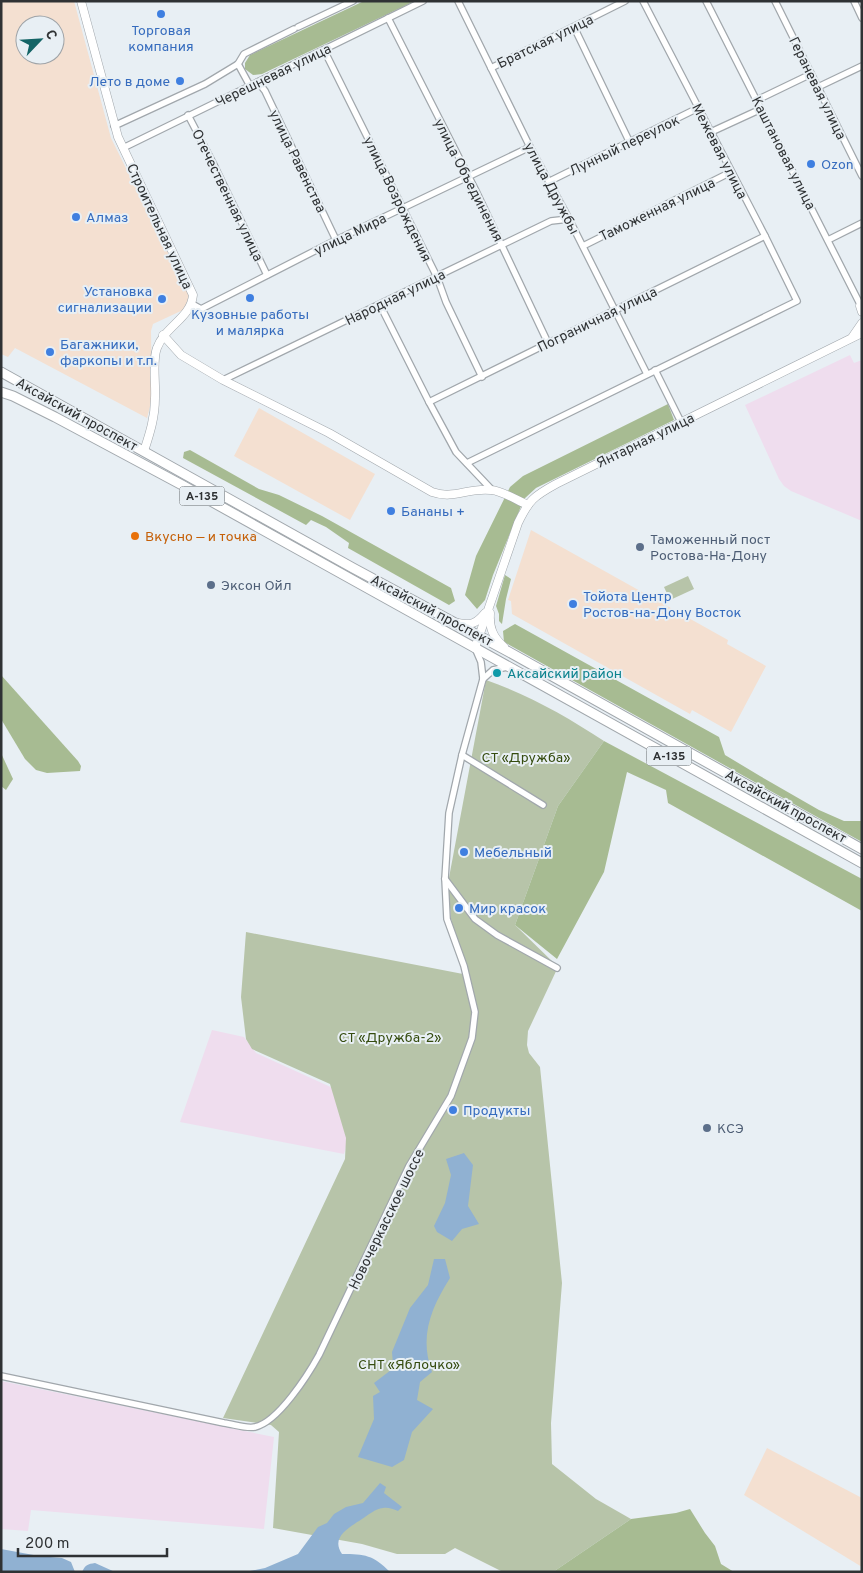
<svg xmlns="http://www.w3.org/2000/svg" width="863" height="1573" font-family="Overpass,sans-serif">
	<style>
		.commercial { fill: #f4e0d1; fill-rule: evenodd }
		.industrial { fill: #efddee }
		.green { fill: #b7c4a9 }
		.forest { fill: #a7bb92 }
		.water { fill: #90b1d2 }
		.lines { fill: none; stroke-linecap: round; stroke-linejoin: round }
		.street-casing { stroke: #a1a7ac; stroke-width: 8 }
		.secondary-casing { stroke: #a1a7ac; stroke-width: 9 }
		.primary-casing { stroke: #a1a7ac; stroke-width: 11 }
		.street { stroke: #fff; stroke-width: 5.5 }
		.secondary { stroke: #fff; stroke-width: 8 }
		.primary { stroke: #fff; stroke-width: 9 }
		.shop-dot { fill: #3f7fe0; stroke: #e8eff4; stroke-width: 2 }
		.food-dot { fill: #e8710a; stroke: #e8eff4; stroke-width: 2 }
		.service-dot { fill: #5c6f8a; stroke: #e8eff4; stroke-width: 2 }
		.culture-dot { fill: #0f9aa8; stroke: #e8eff4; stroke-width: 2 }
		.labels { text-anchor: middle; stroke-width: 4; stroke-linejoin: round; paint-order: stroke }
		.shield { fill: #e8eff4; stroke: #666b6e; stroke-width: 1 }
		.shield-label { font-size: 12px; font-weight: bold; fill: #2f3234 }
		.shop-label { font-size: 14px; fill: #366cbe; stroke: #e8eff4; text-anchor: start }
		.street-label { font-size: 14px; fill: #2f3234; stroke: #e8eff4 }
		.food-label { font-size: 14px; fill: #c56008; stroke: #e8eff4; text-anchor: start }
		.service-label { font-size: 14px; fill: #4e5e75; stroke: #e8eff4; text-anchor: start }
		.culture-label { font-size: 14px; fill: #0d838f; stroke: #e8eff4; text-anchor: start }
		.park-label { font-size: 14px; fill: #354c0f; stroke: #e8eff4 }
	</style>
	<rect width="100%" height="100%" fill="#e8eff4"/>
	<g class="commercial">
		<path d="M 1,1 L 74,1 L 111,138 L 190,297 L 183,310 L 153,324 L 151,331 L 152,399 L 147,418 L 15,348 L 8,357 L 1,354 ZM 25,25 L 55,25 L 55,55 L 25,55 Z"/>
		<polygon points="259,408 375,474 350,520 234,456"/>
		<polygon points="531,530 728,640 727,644 766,666 731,732 692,710 690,714 512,614 511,601 508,600"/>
		<polygon points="767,1448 862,1498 862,1567 744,1495"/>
	</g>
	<g class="industrial">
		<polygon points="850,355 854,363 862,360 862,521 791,491 784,486 779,479 745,405"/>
		<polygon points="212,1030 244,1037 256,1053 335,1089 349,1135 344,1154 180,1122"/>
		<polygon points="1,1381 274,1437 264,1529 31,1510 28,1531 1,1529"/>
	</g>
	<g class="green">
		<polygon points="688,576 694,589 670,600 664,587"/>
		<path d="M 486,680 C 529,695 566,716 604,741 L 558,806 L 515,925 L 558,967 L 528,1031 L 527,1045 L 529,1053 L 540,1067 L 562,1283 L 551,1423 L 552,1464 L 596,1499 L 631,1519 L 553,1572 L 503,1572 L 455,1548 L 445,1554 L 397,1554 L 362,1544 L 273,1528 L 279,1432 L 271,1425 L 223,1418 L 345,1159 L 346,1138 L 330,1084 L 252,1049 L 246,1039 L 241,997 L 246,932 L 463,974 L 464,966 L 451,919 L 448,883 Z"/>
	</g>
	<g class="forest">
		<polygon points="364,1 415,1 262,74 253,75 245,69 245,63 250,55"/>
		<polygon points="668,404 674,420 536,488 524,499 493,575 485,600 477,609 465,595 476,556 510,487 523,476"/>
		<polygon points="190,450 259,489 279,495 322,516 451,588 455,601 449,605 348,548 349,543 326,527 311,520 306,525 183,458 184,452"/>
		<polygon points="505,575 511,579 506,599 502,624 499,621 499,614 496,606"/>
		<polygon points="515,624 719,737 725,755 760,776 819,810 844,821 862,821 862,842 504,642 503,631"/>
		<polygon points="1,675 78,761 81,766 80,771 47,773 36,770 25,759 1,719"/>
		<polygon points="604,741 862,879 862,911 668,803 666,790 627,772 604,872 557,959 515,925 558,806"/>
		<polygon points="1,753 13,779 6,790 1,786"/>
		<polygon points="690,1509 705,1533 715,1546 721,1564 734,1572 553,1572 631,1519 676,1513"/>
	</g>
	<g class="water">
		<polygon points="464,1153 473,1165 468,1206 479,1224 462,1229 452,1241 437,1232 434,1226 445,1203 451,1175 446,1159"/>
		<path d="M 434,1259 L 445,1259 L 450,1278 C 431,1308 419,1337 432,1372 L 420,1382 L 417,1400 L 433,1409 L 412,1432 L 404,1460 L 392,1467 L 358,1457 L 374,1419 L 373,1396 L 380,1392 L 374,1383 L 391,1370 L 393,1365 L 392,1352 L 410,1308 L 428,1285 Z"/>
		<path d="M 380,1483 L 386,1487 L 384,1493 L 402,1507 L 398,1511 C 393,1509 388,1507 383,1508 C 375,1509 368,1515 362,1519 C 350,1527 330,1537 342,1554 C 365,1554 373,1555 390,1572 L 245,1572 L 265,1568 L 298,1554 L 318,1527 L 327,1523 L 334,1514 L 346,1507 L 363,1503 Z"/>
		<polygon points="1,1549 39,1556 62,1558 71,1562 75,1572 1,1572"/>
		<path d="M 95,1563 L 115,1572 L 82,1572 C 85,1565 88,1564 95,1563 Z"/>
	</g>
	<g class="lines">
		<g class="street-casing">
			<g id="street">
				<polyline points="458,1 530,147 569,219 647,374"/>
				<polyline points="706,1 862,308"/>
				<polyline points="775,1 862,176"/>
				<polyline points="854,1 862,18"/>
				<polyline points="388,18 475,189 548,343"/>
				<polyline points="298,27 353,1"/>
				<polyline points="574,27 630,143"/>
				<polyline points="324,50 437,277 446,302 482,377"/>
				<polyline points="238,64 250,86"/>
				<polyline points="491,68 625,1"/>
				<polyline points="258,82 265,91 336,240"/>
				<polyline points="818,87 862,66"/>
				<polyline points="757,100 811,74"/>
				<polyline points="188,115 213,163 267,275"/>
				<polyline points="114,126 205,84 238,64 244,54 294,29"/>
				<polyline points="711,132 761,109"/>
				<polyline points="123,148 423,1"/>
				<polyline points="550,181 698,108"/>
				<polyline points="828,240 862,223"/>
				<polyline points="583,246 731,172"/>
				<polyline points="192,304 201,309 336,240 530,147"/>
				<polyline points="380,305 429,402 456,452 492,490"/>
				<polyline points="655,370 681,422"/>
				<polyline points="223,380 551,221 569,219"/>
				<polyline points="429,402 765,236"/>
				<polyline points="467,463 797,301 765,236 643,1"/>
				<polyline points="483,679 493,670 507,667"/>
				<polyline points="462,755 543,805"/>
				<polyline points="445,879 475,919 497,935 557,968"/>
				<path d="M 1,1376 L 224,1423 C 233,1424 246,1429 255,1427 C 278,1422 308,1375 319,1355 L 409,1166 L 451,1096 L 472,1038 L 475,1012 L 464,966 L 447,919 L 445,879 L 449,813 L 462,755 L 483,679 L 481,662 L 475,648"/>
			</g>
		</g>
		<g class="secondary-casing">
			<g id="secondary">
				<path d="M 81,1 L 118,137 L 193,295 C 191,318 165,326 157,348 C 152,360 156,384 155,398 C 155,417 150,433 144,451"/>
				<polyline points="860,306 862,312"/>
				<path d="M 163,335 L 181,355 L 223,380 L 329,433 L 432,492 C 454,500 469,487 491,490 C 503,491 516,500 528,505"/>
				<polyline points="853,336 862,323"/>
				<path d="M 490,613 C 489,628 493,637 504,647"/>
				<path d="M 458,623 C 471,626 477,623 485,613"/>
				<path d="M 475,648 L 518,523 C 529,500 534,496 556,484 L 862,333"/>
			</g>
		</g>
		<g class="primary-casing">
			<g id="primary">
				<polyline points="1,372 353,568 509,652 862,849"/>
				<polyline points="1,392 13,396 55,417 182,485 862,863"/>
			</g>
		</g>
		<use href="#street" class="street"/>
		<use href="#secondary" class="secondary"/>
		<use href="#primary" class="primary"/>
	</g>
	<g class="shop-dot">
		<circle cx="161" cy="14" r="5"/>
		<circle cx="180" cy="81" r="5"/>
		<circle cx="811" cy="164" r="5"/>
		<circle cx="76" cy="217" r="5"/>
		<circle cx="250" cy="298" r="5"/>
		<circle cx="162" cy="299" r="5"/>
		<circle cx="50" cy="352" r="5"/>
		<circle cx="391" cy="511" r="5"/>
		<circle cx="573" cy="604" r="5"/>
		<circle cx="464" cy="852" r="5"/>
		<circle cx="459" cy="908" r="5"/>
		<circle cx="453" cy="1110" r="5"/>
	</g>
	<circle class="food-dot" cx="135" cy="536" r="5"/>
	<g class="service-dot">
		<circle cx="640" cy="547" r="5"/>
		<circle cx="211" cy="585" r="5"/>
		<circle cx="707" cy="1128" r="5"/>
	</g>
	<circle class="culture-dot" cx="497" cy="673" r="5"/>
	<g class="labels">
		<g class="shield">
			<rect x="179.5" y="486.5" width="45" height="19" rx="4"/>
			<rect x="646.5" y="746.5" width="45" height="19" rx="4"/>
		</g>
		<g class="shield-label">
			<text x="202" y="500">А-135</text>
			<text x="669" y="760">А-135</text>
		</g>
		<g class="shop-label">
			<text x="161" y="35" text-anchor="middle">Торговая<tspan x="161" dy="16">компания</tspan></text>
			<text x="170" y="86" text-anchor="end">Лето в доме</text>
			<text x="821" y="169">Ozon</text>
			<text x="86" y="222">Алмаз</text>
			<text x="152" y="296" text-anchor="end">Установка<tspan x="152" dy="16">сигнализации</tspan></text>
			<text x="250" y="319" text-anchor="middle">Кузовные работы<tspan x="250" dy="16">и малярка</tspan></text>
			<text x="60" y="349">Багажники,<tspan x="60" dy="16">фаркопы и т.п.</tspan></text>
			<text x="401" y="516">Бананы +</text>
			<text x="583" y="601">Тойота Центр<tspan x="583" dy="16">Ростов-на-Дону Восток</tspan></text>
			<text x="474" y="857">Мебельный</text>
			<text x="469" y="913">Мир красок</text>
			<text x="463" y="1115">Продукты</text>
		</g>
		<g class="street-label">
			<text transform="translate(545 41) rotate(-26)" y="5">Братская улица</text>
			<text transform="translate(273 75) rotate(-26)" y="5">Черешневая улица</text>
			<text transform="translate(818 88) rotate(64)" y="5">Гераневая улица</text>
			<text transform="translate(624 145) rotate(-26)" y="5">Лунный переулок</text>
			<text transform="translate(720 151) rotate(63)" y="5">Межевая улица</text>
			<text transform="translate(784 153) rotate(63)" y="5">Каштановая улица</text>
			<text transform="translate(298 161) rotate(64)" y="5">улица Равенства</text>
			<text transform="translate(469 180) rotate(63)" y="5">улица Объединения</text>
			<text transform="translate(552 188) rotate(62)" y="5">улица Дружбы</text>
			<text transform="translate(228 195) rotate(64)" y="5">Отечественная улица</text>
			<text transform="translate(398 199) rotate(64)" y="5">улица Возрождения</text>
			<text transform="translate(657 209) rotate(-26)" y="5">Таможенная улица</text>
			<text transform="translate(160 226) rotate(65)" y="5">Строительная улица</text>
			<text transform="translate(350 234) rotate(-26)" y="5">улица Мира</text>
			<text transform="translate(395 297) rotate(-26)" y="5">Народная улица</text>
			<text transform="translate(597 319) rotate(-26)" y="5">Пограничная улица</text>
			<text transform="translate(77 414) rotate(29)" y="5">Аксайский проспект</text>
			<text transform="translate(645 440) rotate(-26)" y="5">Янтарная улица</text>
			<text transform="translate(432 610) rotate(28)" y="5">Аксайский проспект</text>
			<text transform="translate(786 806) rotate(29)" y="5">Аксайский проспект</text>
			<text transform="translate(386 1219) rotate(-64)" y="5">Новочеркасское шоссе</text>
		</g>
		<g class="food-label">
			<text x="145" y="541">Вкусно — и точка</text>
		</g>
		<g class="service-label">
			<text x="650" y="544">Таможенный пост<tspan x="650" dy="16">Ростова-На-Дону</tspan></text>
			<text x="221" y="590">Эксон Ойл</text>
			<text x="717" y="1133">КСЭ</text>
		</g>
		<g class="culture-label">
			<text x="507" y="678">Аксайский район</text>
		</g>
		<g class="park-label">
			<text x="526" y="762">СТ «Дружба»</text>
			<text x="390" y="1042">СТ «Дружба-2»</text>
			<text x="409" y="1369">СНТ «Яблочко»</text>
		</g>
	</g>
	<rect width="863" height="1573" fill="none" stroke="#2f3234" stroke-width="5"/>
	<g transform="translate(40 40) rotate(65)"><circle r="24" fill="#e8eff4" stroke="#9ea3a7"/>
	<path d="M0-4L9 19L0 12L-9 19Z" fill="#146466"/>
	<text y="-8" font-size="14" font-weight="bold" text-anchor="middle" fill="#2f3234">С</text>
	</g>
	<path d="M18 1548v8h149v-8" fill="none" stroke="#2f3234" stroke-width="2.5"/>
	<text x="25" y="1548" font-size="15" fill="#2f3234" stroke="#e8eff4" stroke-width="4" paint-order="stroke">200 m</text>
</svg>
